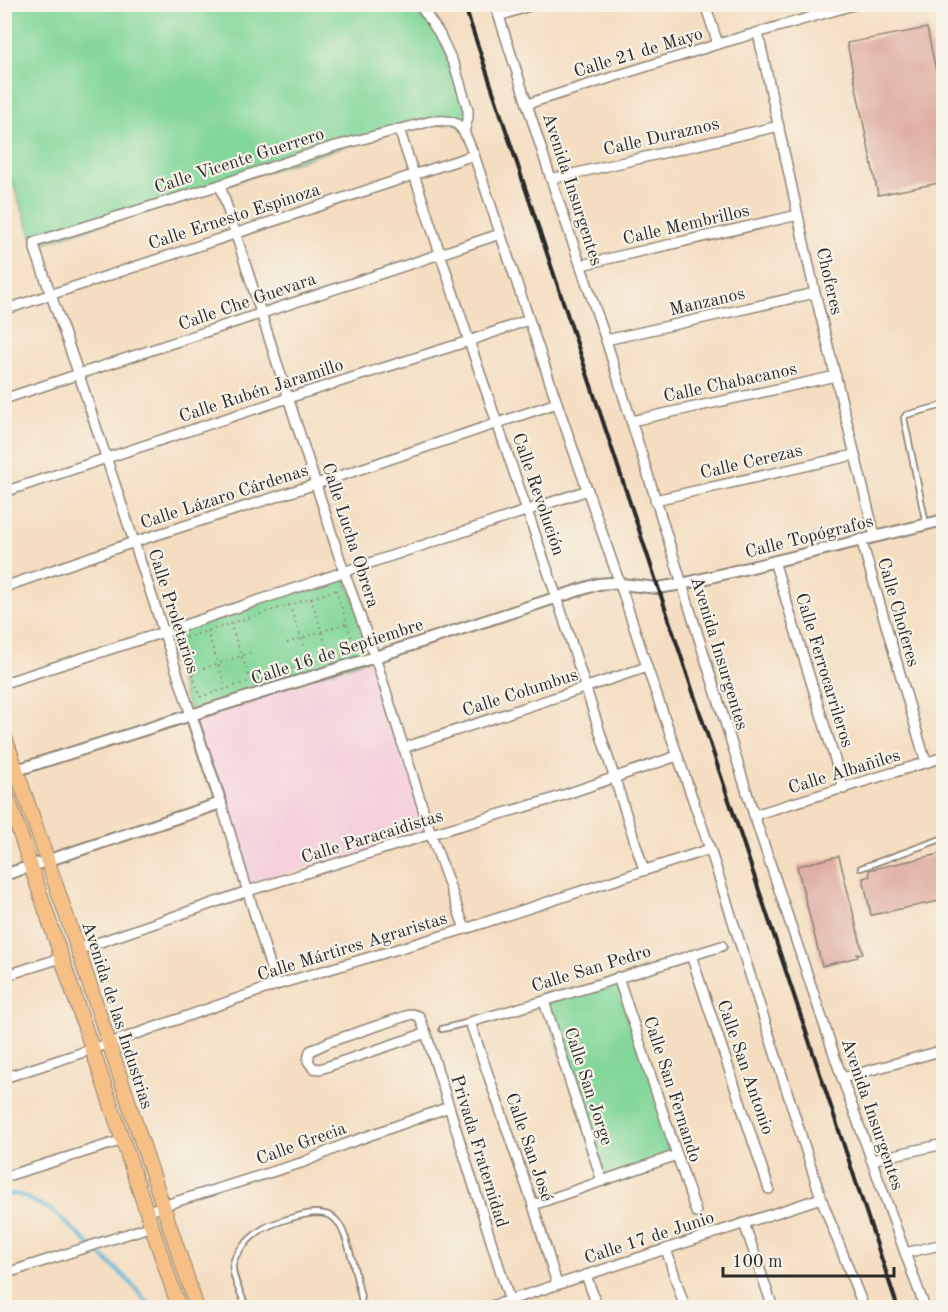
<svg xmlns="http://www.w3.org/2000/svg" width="948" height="1312" font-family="'Old Standard TT',serif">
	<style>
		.built { fill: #f5cfdb }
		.green { fill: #82d79a; stroke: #568162; stroke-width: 1.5 }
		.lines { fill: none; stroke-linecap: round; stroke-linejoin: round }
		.stream { stroke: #56b3d4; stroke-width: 4 }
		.building { fill: #dfada3 }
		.service-casing { stroke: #908476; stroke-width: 8 }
		.minor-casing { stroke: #908476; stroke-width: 12 }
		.tertiary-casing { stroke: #908476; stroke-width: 14 }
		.primary-casing { stroke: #908476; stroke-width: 16 }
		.path { stroke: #908476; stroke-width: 2; stroke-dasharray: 1.5 4.5; stroke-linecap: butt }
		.service { stroke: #fff; stroke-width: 4.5 }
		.minor { stroke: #fff; stroke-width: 9 }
		.tertiary { stroke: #fff; stroke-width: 10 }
		.primary { stroke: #f5bf86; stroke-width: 14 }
		.rail { stroke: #2b2b2b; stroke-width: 4 }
		.labels { text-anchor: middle; stroke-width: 4.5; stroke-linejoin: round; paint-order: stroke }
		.street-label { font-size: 18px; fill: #2b2b2b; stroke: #f7f3e8 }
	</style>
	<rect width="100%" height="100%" fill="#f7f3e8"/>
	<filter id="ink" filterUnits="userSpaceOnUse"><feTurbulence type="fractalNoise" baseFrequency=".0167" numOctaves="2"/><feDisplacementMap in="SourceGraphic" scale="12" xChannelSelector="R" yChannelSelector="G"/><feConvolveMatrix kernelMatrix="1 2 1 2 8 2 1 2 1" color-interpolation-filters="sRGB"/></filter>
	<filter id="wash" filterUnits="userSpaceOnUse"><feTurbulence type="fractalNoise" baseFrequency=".008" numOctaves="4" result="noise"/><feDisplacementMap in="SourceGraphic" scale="24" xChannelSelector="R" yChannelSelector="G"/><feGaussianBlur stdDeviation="1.35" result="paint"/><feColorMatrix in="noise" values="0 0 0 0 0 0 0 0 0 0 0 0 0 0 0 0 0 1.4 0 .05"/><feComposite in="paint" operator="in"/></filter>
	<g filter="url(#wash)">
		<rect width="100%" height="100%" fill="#f4ddc0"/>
		<polygon class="built" points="375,657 431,834 251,883 191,715"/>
		<g class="green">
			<polygon points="5,5 419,5 439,33 468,110 464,132 455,122 399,129 35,245 5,162"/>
			<polygon points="344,572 375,657 191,715 164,632"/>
			<polygon points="618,977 677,1155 602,1181 544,1001"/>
		</g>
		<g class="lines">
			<polyline class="stream" points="4,1194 20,1195 53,1211 128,1280 152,1308"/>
		</g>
		<g id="blocks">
			<g class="building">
				<polygon points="927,28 944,109 944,182 878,195 847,43"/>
				<polygon points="944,853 944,900 871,915 863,878 870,876 869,870"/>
				<polygon points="839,856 863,953 857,954 858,957 822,966 797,866"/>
			</g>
		</g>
	</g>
	<g filter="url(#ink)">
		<use href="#blocks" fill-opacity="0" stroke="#908476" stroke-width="1.5"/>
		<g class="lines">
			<g class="service-casing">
				<g id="service">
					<polyline points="944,372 944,384"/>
					<polyline points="926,524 904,418 906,415 944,405"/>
					<polyline points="861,868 944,838"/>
					<polyline points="442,1029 470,1022"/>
					<path d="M 247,1308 C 242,1296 231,1276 233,1264 C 234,1253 252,1236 261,1230 C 271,1223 302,1214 314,1213 C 321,1213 330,1214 335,1219 C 348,1231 356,1278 361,1297 L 362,1308"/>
				</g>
			</g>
			<g class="minor-casing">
				<g id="minor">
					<polyline points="419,4 439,33 455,67 468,110 468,117 464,132"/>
					<polyline points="495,4 551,179 606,340 754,815 842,1078 925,1308"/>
					<polyline points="705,4 718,44"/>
					<polyline points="499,16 535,4"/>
					<polyline points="758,33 815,293 875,536"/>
					<polyline points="527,104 718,44 857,4"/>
					<polyline points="399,129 469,341 557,598 644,870"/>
					<polyline points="551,179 779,126"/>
					<polyline points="220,185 344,572 375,657 431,834 465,929"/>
					<polyline points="581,265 798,215"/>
					<polyline points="4,310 474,155"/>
					<polyline points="606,340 815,293"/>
					<polyline points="4,399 500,234"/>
					<polyline points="631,421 836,376"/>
					<polyline points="4,492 288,398 469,341 528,320"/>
					<polyline points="655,500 854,455"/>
					<polyline points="861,539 926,763"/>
					<polyline points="774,561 844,789"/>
					<polyline points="4,587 134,542 316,484 557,403"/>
					<polyline points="4,683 164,632 588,490"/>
					<path d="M 191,715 L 79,375 L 35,249 L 35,242 L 220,185 L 289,161 L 332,147 L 428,122 C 462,116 462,128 474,155 L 557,403 L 620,584 L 647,667 L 710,849 L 821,1198 L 864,1308"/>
					<polyline points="403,748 647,667"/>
					<polyline points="221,803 276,985"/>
					<polyline points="754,815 944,757"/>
					<polyline points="77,950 248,891 431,834 549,800 677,756"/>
					<polyline points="691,955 769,1189"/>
					<polyline points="4,976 61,958"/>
					<polyline points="618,977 696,1212"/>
					<polyline points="544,1001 602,1181"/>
					<polyline points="426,1033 320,1069 313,1068 308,1061 310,1051 329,1042 412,1014 419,1016 426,1033 512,1308"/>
					<polyline points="4,1078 93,1049 276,985 465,929 710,849"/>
					<polyline points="842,1078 944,1050"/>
					<polyline points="871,1160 944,1144"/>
					<polyline points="4,1177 123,1140"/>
					<polyline points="533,1205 677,1155"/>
					<polyline points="147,1212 162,1206 304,1162 343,1145 449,1107"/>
					<polyline points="744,1223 773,1308"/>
					<polyline points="666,1249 685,1308"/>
					<polyline points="905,1253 944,1244"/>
					<polyline points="4,1274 152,1226"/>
					<polyline points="586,1275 598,1308"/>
					<polyline points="557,1284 533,1205 470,1022 544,1001 722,946"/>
					<polyline points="486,1308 821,1198"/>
				</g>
			</g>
			<g class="tertiary-casing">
				<g id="tertiary">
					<polyline points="4,774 375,657 598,584 611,583 658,588 682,584 944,520"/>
					<polyline points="4,875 221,803 191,715"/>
				</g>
			</g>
			<g class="primary-casing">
				<g id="primary">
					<polyline points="4,734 70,926 197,1308"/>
					<polyline points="4,786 179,1308"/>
				</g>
			</g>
			<g class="path">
				<polygon points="336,590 355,648 200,697 182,639"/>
				<polyline points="311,598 329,656"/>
				<polyline points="289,605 310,661"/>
				<polyline points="230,623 250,680"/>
				<polyline points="207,631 226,688"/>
				<polyline points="287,643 347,623"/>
				<polyline points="192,672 250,653"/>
			</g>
			<use href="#service" class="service"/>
			<use href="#minor" class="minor"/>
			<use href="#tertiary" class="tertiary"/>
			<use href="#primary" class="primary"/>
			<polyline class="rail" points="464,4 898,1308"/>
		</g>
	</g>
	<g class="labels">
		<g class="street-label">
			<text transform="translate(638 52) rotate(-17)" y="6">Calle 21 de Mayo</text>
			<text transform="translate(661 136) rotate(-13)" y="6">Calle Duraznos</text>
			<text transform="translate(239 160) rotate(-18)" y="6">Calle Vicente Guerrero</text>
			<text transform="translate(573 189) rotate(72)" y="6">Avenida Insurgentes</text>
			<text transform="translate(234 216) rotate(-18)" y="6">Calle Ernesto Espinoza</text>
			<text transform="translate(686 224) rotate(-13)" y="6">Calle Membrillos</text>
			<text transform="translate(830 281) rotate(77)" y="6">Choferes</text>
			<text transform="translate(247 301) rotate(-19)" y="6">Calle Che Guevara</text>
			<text transform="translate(707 301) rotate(-13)" y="6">Manzanos</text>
			<text transform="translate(730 382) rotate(-12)" y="6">Calle Chabacanos</text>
			<text transform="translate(261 390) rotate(-18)" y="6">Calle Rubén Jaramillo</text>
			<text transform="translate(751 461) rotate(-13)" y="6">Calle Cerezas</text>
			<text transform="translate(539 494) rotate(71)" y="6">Calle Revolución</text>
			<text transform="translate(224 496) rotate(-18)" y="6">Calle Lázaro Cárdenas</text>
			<text transform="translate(351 535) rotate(72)" y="6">Calle Lucha Obrera</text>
			<text transform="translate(809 536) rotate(-14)" y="6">Calle Topógrafos</text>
			<text transform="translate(174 611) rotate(72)" y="6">Calle Proletarios</text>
			<text transform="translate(899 612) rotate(74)" y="6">Calle Choferes</text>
			<text transform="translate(337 651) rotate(-18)" y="6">Calle 16 de Septiembre</text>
			<text transform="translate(720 653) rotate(73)" y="6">Avenida Insurgentes</text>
			<text transform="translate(825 670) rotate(73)" y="6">Calle Ferrocarrileros</text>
			<text transform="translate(520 692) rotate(-18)" y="6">Calle Columbus</text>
			<text transform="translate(844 771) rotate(-17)" y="6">Calle Albañiles</text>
			<text transform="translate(372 836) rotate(-17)" y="6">Calle Paracaidistas</text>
			<text transform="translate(352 946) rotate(-17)" y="6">Calle Mártires Agraristas</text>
			<text transform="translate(591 968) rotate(-17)" y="6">Calle San Pedro</text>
			<text transform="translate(118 1015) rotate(72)" y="6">Avenida de las Industrias</text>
			<text transform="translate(746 1067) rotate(71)" y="6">Calle San Antonio</text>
			<text transform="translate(589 1086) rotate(72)" y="6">Calle San Jorge</text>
			<text transform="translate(673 1089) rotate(72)" y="6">Calle San Fernando</text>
			<text transform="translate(873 1114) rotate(71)" y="6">Avenida Insurgentes</text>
			<text transform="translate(301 1143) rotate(-20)" y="6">Calle Grecia</text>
			<text transform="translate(530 1147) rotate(71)" y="6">Calle San José</text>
			<text transform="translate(480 1151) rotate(73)" y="6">Privada Fraternidad</text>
			<text transform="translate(649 1237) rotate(-18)" y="6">Calle 17 de Junio</text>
		</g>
	</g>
	<rect width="948" height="1312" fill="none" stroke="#f7f3e8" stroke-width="24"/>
	<path d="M723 1267v9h171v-9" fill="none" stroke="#2b2b2b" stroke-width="3"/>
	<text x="732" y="1267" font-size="18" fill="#2b2b2b" stroke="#f7f3e8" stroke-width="4.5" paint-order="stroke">100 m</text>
</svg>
